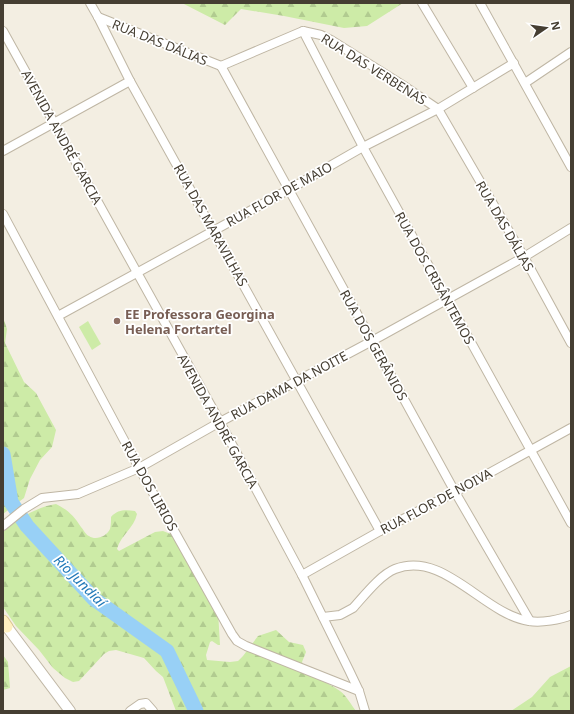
<svg xmlns="http://www.w3.org/2000/svg" width="574" height="714" font-family="'Noto Sans',sans-serif">
	<style>
		.forest { fill: url(#forest-firs) }
		.garden { fill: #cdeba7 }
		.lines { fill: none; stroke-linecap: round; stroke-linejoin: round }
		.river { stroke: #98d0f6; stroke-width: 15 }
		.minor-casing { stroke: #bfb6a4; stroke-width: 10 }
		.tertiary-casing { stroke: #bfb6a4; stroke-width: 12 }
		.secondary-casing { stroke: #dac68f; stroke-width: 13 }
		.minor { stroke: #fff; stroke-width: 8 }
		.tertiary { stroke: #fff; stroke-width: 10 }
		.secondary { stroke: #fff0c0; stroke-width: 11 }
		.education-dot { fill: #8d6e63; stroke: #fff; stroke-width: 1.5 }
		.labels { text-anchor: middle; stroke-width: 3.5; stroke-linejoin: round; paint-order: stroke }
		.street-label { font-size: 13px; fill: #453e32; stroke: #fff }
		.education-label { font-size: 13px; font-weight: bold; fill: #785e54; stroke: #fff; text-anchor: start }
		.water-label { font-size: 14px; font-style: italic; fill: #237ab9; stroke: #fff }
	</style>
	<defs>
		<pattern id="forest-firs" width="22" height="20" patternUnits="userSpaceOnUse"><rect width="22" height="20" fill="#cdeba7"/><path d="M5 1l3.5 6h-7zM16 11l3.5 6h-7z" fill="#b1cb90"/></pattern>
	</defs>
	<rect width="100%" height="100%" fill="#f3eee2"/>
	<g class="forest">
		<polygon points="182,3 403,3 367,26 344,28 284,16 241,9 225,25"/>
		<polygon points="3,317 7,329 5,343 24,382 36,393 56,430 52,447 40,460 30,479 24,498 3,514"/>
		<path d="M 56,504 C 68,510 74,516 81,527 C 83,529 86,535 89,536 C 96,541 107,536 110,529 C 111,525 111,521 111,517 C 118,509 126,510 135,511 L 137,514 C 134,528 121,535 117,549 L 119,551 L 155,532 L 163,531 L 173,535 L 218,611 L 220,645 L 218,645 L 212,641 L 210,642 L 206,655 L 207,660 L 230,662 L 238,661 L 243,656 L 258,636 L 276,630 L 289,642 L 303,645 L 306,652 L 302,662 C 308,678 327,681 340,691 C 347,696 351,705 356,711 L 176,711 L 163,677 L 156,671 L 144,658 L 116,650 L 109,651 L 104,654 L 79,681 L 73,682 L 65,678 L 53,668 L 39,650 L 16,626 L 3,607 L 3,532 C 18,519 36,507 56,504 Z"/>
		<polygon points="3,655 8,662 10,688 3,690"/>
		<polygon points="571,666 571,711 511,711 532,697 550,677"/>
	</g>
	<polygon class="garden" points="88,321 101,344 92,350 79,327"/>
	<g class="lines">
		<polyline class="river" points="3,454 11,502 27,526 94,599 167,651 196,711"/>
		<g class="minor-casing">
			<g id="minor">
				<polyline points="90,3 98,17 130,81 380,531"/>
				<polyline points="422,3 473,88"/>
				<polyline points="480,3 571,167"/>
				<polyline points="98,17 221,66"/>
				<polyline points="3,31 220,422 302,575 349,670 359,691 365,711"/>
				<polyline points="303,31 363,147 571,523"/>
				<polyline points="221,66 455,492 530,621"/>
				<polyline points="221,66 303,31 321,35 331,40 401,84 438,109 524,257 571,343"/>
				<polyline points="525,83 571,52"/>
				<polyline points="3,151 130,81"/>
				<polyline points="3,214 139,468 232,634 237,641 246,646 359,691"/>
				<polyline points="58,316 288,190 363,147 438,109 514,63"/>
				<polyline points="3,526 24,509 42,498 78,494 139,468 220,422 372,341 524,257 571,228"/>
				<polyline points="302,575 380,531 455,492 571,428"/>
				<path d="M 323,617 L 340,615 L 353,608 C 364,596 380,575 395,569 C 444,550 483,614 529,621 C 541,623 560,620 571,615"/>
				<polyline points="130,711 140,704 146,703 153,711"/>
			</g>
		</g>
		<g class="tertiary-casing">
			<polyline id="tertiary" points="7,627 70,711"/>
		</g>
		<g class="secondary-casing">
			<polyline id="secondary" points="3,621 7,627"/>
		</g>
		<use href="#minor" class="minor"/>
		<use href="#tertiary" class="tertiary"/>
		<use href="#secondary" class="secondary"/>
	</g>
	<circle class="education-dot" cx="117" cy="321" r="4"/>
	<g class="labels">
		<g class="street-label">
			<text transform="translate(160 42) rotate(22)" y="5">RUA DAS DÁLIAS</text>
			<text transform="translate(374 69) rotate(32)" y="5">RUA DAS VERBENAS</text>
			<text transform="translate(62 137) rotate(61)" y="5">AVENIDA ANDRÉ GARCIA</text>
			<text transform="translate(279 194) rotate(-29)" y="5">RUA FLOR DE MAIO</text>
			<text transform="translate(211 225) rotate(61)" y="5">RUA DAS MARAVILHAS</text>
			<text transform="translate(505 226) rotate(60)" y="5">RUA DAS DÁLIAS</text>
			<text transform="translate(435 278) rotate(61)" y="5">RUA DOS CRISÂNTEMOS</text>
			<text transform="translate(374 345) rotate(61)" y="5">RUA DOS GERÂNIOS</text>
			<text transform="translate(289 385) rotate(-28)" y="5">RUA DAMA DA NOITE</text>
			<text transform="translate(218 421) rotate(61)" y="5">AVENIDA ANDRÉ GARCIA</text>
			<text transform="translate(150 486) rotate(61)" y="5">RUA DOS LIRIOS</text>
			<text transform="translate(436 501) rotate(-28)" y="5">RUA FLOR DE NOIVA</text>
		</g>
		<g class="education-label">
			<text x="125" y="319">EE Professora Georgina<tspan x="125" dy="15">Helena Fortartel</tspan></text>
		</g>
		<g class="water-label">
			<text transform="translate(80 581) rotate(45)" y="5">Rio Jundiaí</text>
		</g>
	</g>
	<rect width="574" height="714" fill="none" stroke="#453e32" stroke-width="8"/>
	<g transform="translate(546 28) rotate(77)" stroke="#ffffff" stroke-width="3" paint-order="stroke">
	<path d="M0-3L7 15L0 10L-7 15Z" fill="#453e32"/>
	<text y="-6" font-size="11" font-weight="bold" text-anchor="middle" fill="#453e32">N</text>
	</g>
</svg>
